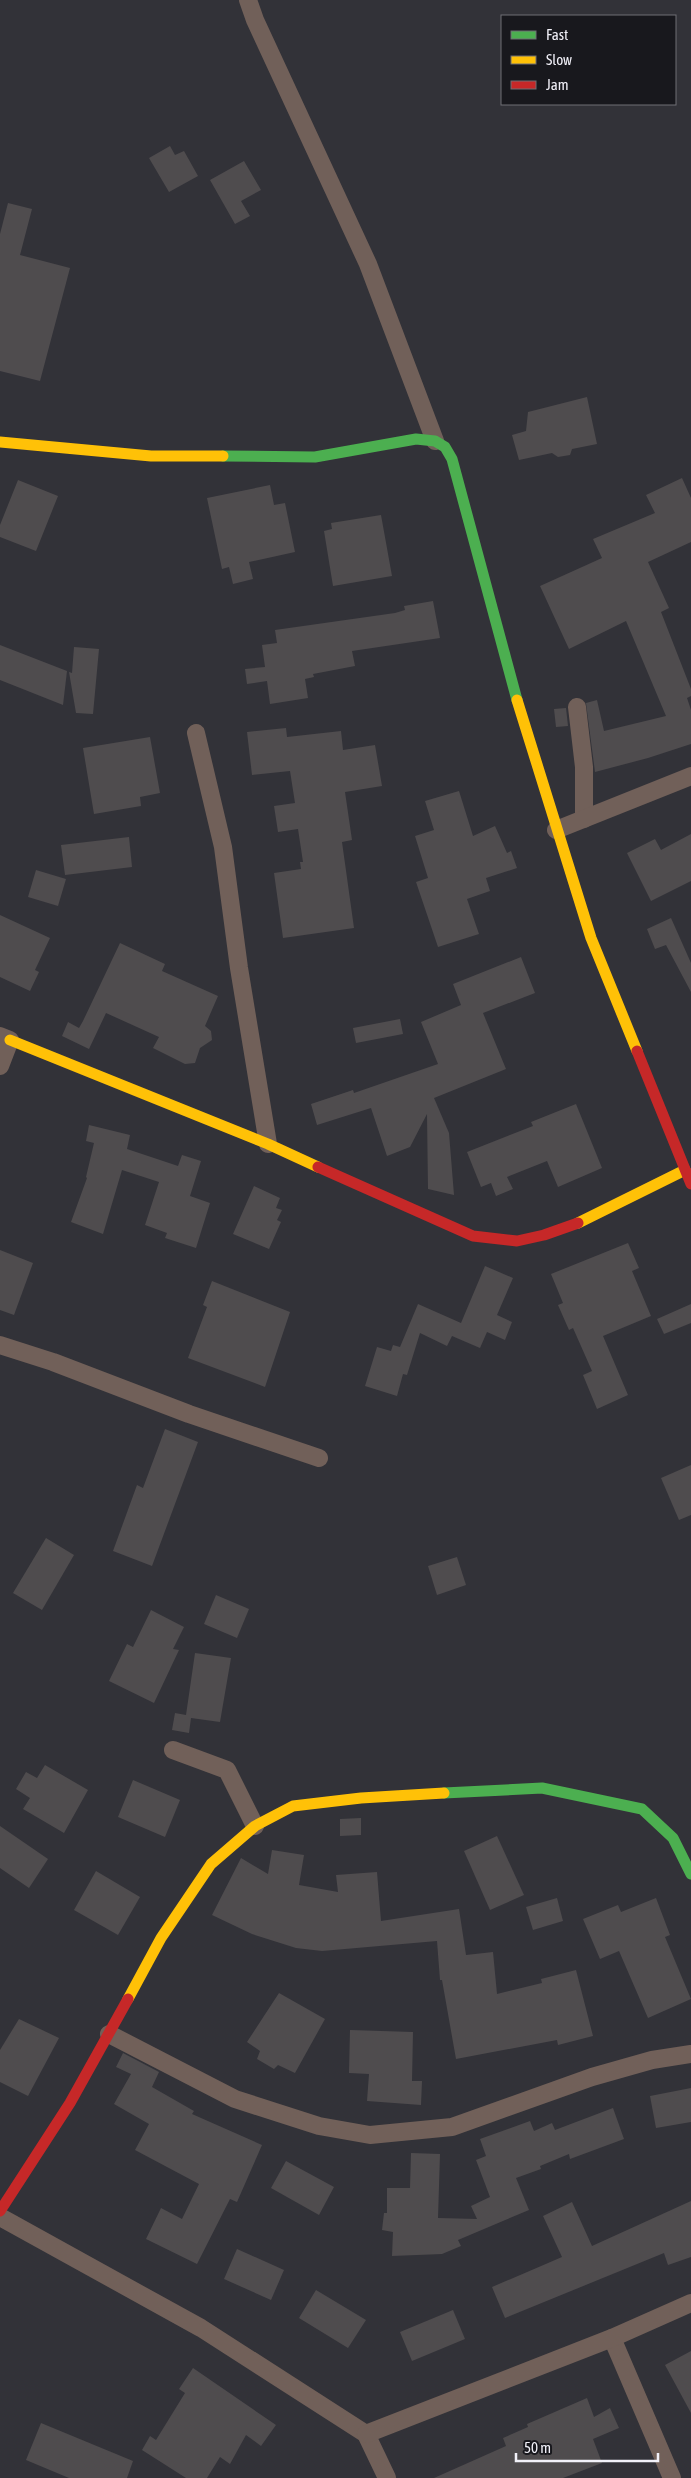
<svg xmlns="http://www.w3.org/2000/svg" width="691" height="2478" font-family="'Asap Condensed',sans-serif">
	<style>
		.building { fill: #4f4c4e }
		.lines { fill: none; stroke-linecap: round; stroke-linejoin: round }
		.street { stroke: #716059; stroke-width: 18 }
		.fast { stroke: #4caf50; stroke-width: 11 }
		.slow { stroke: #ffc107; stroke-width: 11 }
		.jam { stroke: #c62828; stroke-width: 11 }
	</style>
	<rect width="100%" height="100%" fill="#323238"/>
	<g class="building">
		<polygon points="170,146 175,155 184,151 198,176 169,192 149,158"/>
		<polygon points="244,161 261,190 241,201 250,216 235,224 210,180"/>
		<polygon points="8,203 32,209 20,255 70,268 40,381 0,371 0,234"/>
		<polygon points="587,397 597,444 572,449 570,455 558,457 552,453 519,460 512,435 526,431 528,412"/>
		<polygon points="682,478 691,498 691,542 648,562 669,608 661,612 691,689 691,696 687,698 691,710 691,744 648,758 595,772 586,703 597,700 604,731 666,716 626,621 569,649 540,586 602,558 593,539 655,513 646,495"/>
		<polygon points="18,480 58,496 36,551 0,537 0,525"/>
		<polygon points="270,485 274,505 285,503 295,552 249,562 253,579 233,584 229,567 222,569 207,498"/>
		<polygon points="381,515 392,576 333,586 324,531 332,529 331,523"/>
		<polygon points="433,601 440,638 352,651 355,666 313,674 314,677 305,679 308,698 270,704 267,681 247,684 245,669 265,667 262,645 277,643 275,630 395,613 405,610 404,606"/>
		<polygon points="0,645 67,671 63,705 0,680"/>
		<polygon points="74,647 99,649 93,714 76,713 69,672 72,673"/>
		<polygon points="566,708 568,726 556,727 554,709"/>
		<polygon points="286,728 287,737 341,731 343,750 375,745 382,786 345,792 352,840 342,842 354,928 283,938 274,873 301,869 300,862 303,862 298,829 278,832 274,806 295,803 290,771 252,775 247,732"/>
		<polygon points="150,737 160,793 140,797 141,806 94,814 83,748"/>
		<polygon points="459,791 473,836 495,826 507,853 511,851 517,868 486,878 490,891 467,899 479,934 438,947 416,882 428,878 415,836 434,830 425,801"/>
		<polygon points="691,834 691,881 651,901 627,853 655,839 661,850"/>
		<polygon points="129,837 132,867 65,875 61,845"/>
		<polygon points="36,870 66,879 58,906 28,897"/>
		<polygon points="0,915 50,938 35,970 39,972 30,991 0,977"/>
		<polygon points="671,918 691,963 691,992 666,945 655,949 647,929"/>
		<polygon points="120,943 165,964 162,971 218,996 205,1026 211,1031 212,1040 200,1048 195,1063 185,1064 153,1048 159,1037 106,1013 89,1049 62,1036 68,1022 79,1028 83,1021"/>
		<polygon points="521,957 535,993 483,1013 506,1069 434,1098 449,1133 454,1195 428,1189 427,1114 410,1147 387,1156 371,1108 317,1125 311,1104 353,1090 354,1093 438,1064 421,1022 461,1005 453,984"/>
		<polygon points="400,1019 403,1034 356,1043 353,1028"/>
		<polygon points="576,1104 602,1168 558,1187 547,1161 507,1177 513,1189 496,1196 491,1183 481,1187 467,1152 533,1126 531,1122"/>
		<polygon points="89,1125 130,1135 127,1149 178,1166 182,1155 201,1161 190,1196 210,1203 196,1248 165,1238 167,1233 145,1225 159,1182 122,1170 103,1234 71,1222 87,1178 86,1177 94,1143 86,1141"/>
		<polygon points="254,1186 280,1198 276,1208 282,1210 277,1220 281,1222 269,1249 233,1234"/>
		<polygon points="628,1243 639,1268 632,1271 651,1316 603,1336 628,1395 597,1409 583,1375 592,1371 573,1328 569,1330 558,1305 563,1303 551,1274"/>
		<polygon points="0,1250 33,1263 14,1315 0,1310"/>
		<polygon points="485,1266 513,1278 497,1315 512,1322 505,1340 487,1332 480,1348 452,1336 447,1346 420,1333 407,1375 403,1374 397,1396 365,1386 377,1347 391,1351 393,1345 400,1347 418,1304 461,1323"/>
		<polygon points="212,1281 290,1312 265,1387 188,1358 207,1307 203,1305"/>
		<polygon points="691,1304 691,1323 664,1334 657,1319"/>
		<polygon points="165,1429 198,1442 152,1566 113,1551 137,1485 143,1488"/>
		<polygon points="691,1465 691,1515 679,1520 661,1478"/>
		<polygon points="46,1538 74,1555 42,1610 13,1593"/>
		<polygon points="457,1557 466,1585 437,1595 428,1566"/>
		<polygon points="216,1595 249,1609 237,1638 204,1624"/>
		<polygon points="151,1610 184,1627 173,1649 179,1650 154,1703 109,1681 127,1644 133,1647"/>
		<polygon points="195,1653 231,1658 220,1722 191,1718 189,1733 172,1730 175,1713 186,1715"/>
		<polygon points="45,1765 88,1790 64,1833 23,1809 30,1798 16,1789 26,1772 37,1778"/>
		<polygon points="133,1780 180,1800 165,1837 118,1817"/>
		<polygon points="361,1818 361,1835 340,1836 340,1819"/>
		<polygon points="0,1826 48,1859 29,1888 0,1868"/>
		<polygon points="497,1836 524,1895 490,1910 464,1851"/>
		<polygon points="272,1850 304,1855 299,1885 338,1892 336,1875 377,1872 381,1921 459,1909 466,1955 493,1952 497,1994 542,1983 541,1979 576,1970 593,2036 558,2045 557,2040 456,2059 442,1980 440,1980 437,1941 322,1951 296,1948 252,1934 212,1915 241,1858 268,1874"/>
		<polygon points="96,1871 140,1897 118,1935 74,1910"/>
		<polygon points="557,1898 563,1921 533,1930 526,1907"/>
		<polygon points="656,1898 670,1935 665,1937 691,1999 648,2018 619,1951 600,1959 583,1919 618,1905 621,1912"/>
		<polygon points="279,1993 325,2019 295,2073 278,2065 274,2069 257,2059 260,2051 247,2042"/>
		<polygon points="19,2019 59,2038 28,2096 0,2082 0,2050"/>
		<polygon points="350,2030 413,2032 412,2081 422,2081 421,2105 367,2101 369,2074 349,2073"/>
		<polygon points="123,2053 159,2072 152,2087 194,2111 192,2114 262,2145 237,2202 230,2199 197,2264 146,2239 161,2208 182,2219 199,2184 135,2150 149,2124 114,2104 131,2074 116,2067"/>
		<polygon points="691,2088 691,2122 656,2128 650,2096"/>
		<polygon points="613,2108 624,2139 570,2159 569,2154 540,2166 541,2169 516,2178 529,2210 458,2240 461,2246 442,2254 392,2256 393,2232 382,2230 384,2213 387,2213 387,2188 410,2188 411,2153 440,2154 438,2218 477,2219 471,2206 490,2197 476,2160 486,2156 480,2139 530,2121 534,2131 552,2123 555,2130"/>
		<polygon points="286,2161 334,2187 319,2215 271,2188"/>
		<polygon points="691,2201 691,2257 668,2265 664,2253 505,2318 492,2287 562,2257 543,2216 572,2202 592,2246"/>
		<polygon points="237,2249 284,2270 271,2300 224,2279"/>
		<polygon points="316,2290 366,2320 348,2348 299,2318"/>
		<polygon points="453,2310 465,2339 412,2361 400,2332"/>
		<polygon points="691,2351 691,2413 665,2365"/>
		<polygon points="193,2368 276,2425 261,2446 246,2435 230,2464 220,2457 207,2478 186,2478 142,2450 150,2436 156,2440 185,2393 179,2389"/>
		<polygon points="587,2398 594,2417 610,2408 619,2428 593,2439 602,2463 563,2478 434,2478 506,2446 503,2438 528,2427 527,2424"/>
		<polygon points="41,2423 133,2461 127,2478 69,2478 26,2460"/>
	</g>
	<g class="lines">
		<g class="street">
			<polyline points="248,0 255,20 368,264 435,441"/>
			<polyline points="577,707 584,767 584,819"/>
			<polyline points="196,733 223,847 239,968 268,1144"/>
			<polyline points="556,830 691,776"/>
			<polyline points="0,1036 10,1040 0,1066"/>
			<polyline points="0,1345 53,1362 189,1414 319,1458"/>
			<polyline points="173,1750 227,1770 255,1826"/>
			<polyline points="109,2034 235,2099 319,2126 370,2135 452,2127 592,2077 652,2060 691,2054"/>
			<polyline points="0,2217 201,2328 366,2434 387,2478"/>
			<polyline points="612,2338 672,2478"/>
			<polyline points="366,2434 612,2338 691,2303"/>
		</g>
		<g class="fast">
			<polyline points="223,456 315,457 416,439 435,441 445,447 452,459 517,700"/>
			<polyline points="444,1793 542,1788 642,1809 673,1838 691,1874"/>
		</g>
		<g class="slow">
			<polyline points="0,442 151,456 223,456"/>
			<polyline points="517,700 591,938 637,1051"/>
			<polyline points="10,1040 268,1144 318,1167"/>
			<polyline points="578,1223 685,1170"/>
			<polyline points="128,1999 161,1938 211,1864 255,1826 293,1806 361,1798 444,1793"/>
		</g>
		<g class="jam">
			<polyline points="637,1051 691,1184"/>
			<polyline points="318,1167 473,1236 517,1241 544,1235 578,1223"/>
			<polyline points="0,2211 70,2103 128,1999"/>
		</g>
	</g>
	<rect x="501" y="15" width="175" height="90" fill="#18181d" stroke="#6f6f75"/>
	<rect x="511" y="31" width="25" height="8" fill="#4caf50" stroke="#6f6f75"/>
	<text x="546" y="40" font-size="15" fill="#f2f1f9">Fast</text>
	<rect x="511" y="56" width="25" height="8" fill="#ffc107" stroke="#6f6f75"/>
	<text x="546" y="65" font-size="15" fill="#f2f1f9">Slow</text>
	<rect x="511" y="81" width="25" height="8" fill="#c62828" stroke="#6f6f75"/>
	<text x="546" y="90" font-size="15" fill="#f2f1f9">Jam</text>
	<path d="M516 2453v8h142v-8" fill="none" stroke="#f2f1f9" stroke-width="2.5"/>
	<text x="524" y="2453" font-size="15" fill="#f2f1f9" stroke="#18181d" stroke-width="4" paint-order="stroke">50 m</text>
</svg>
